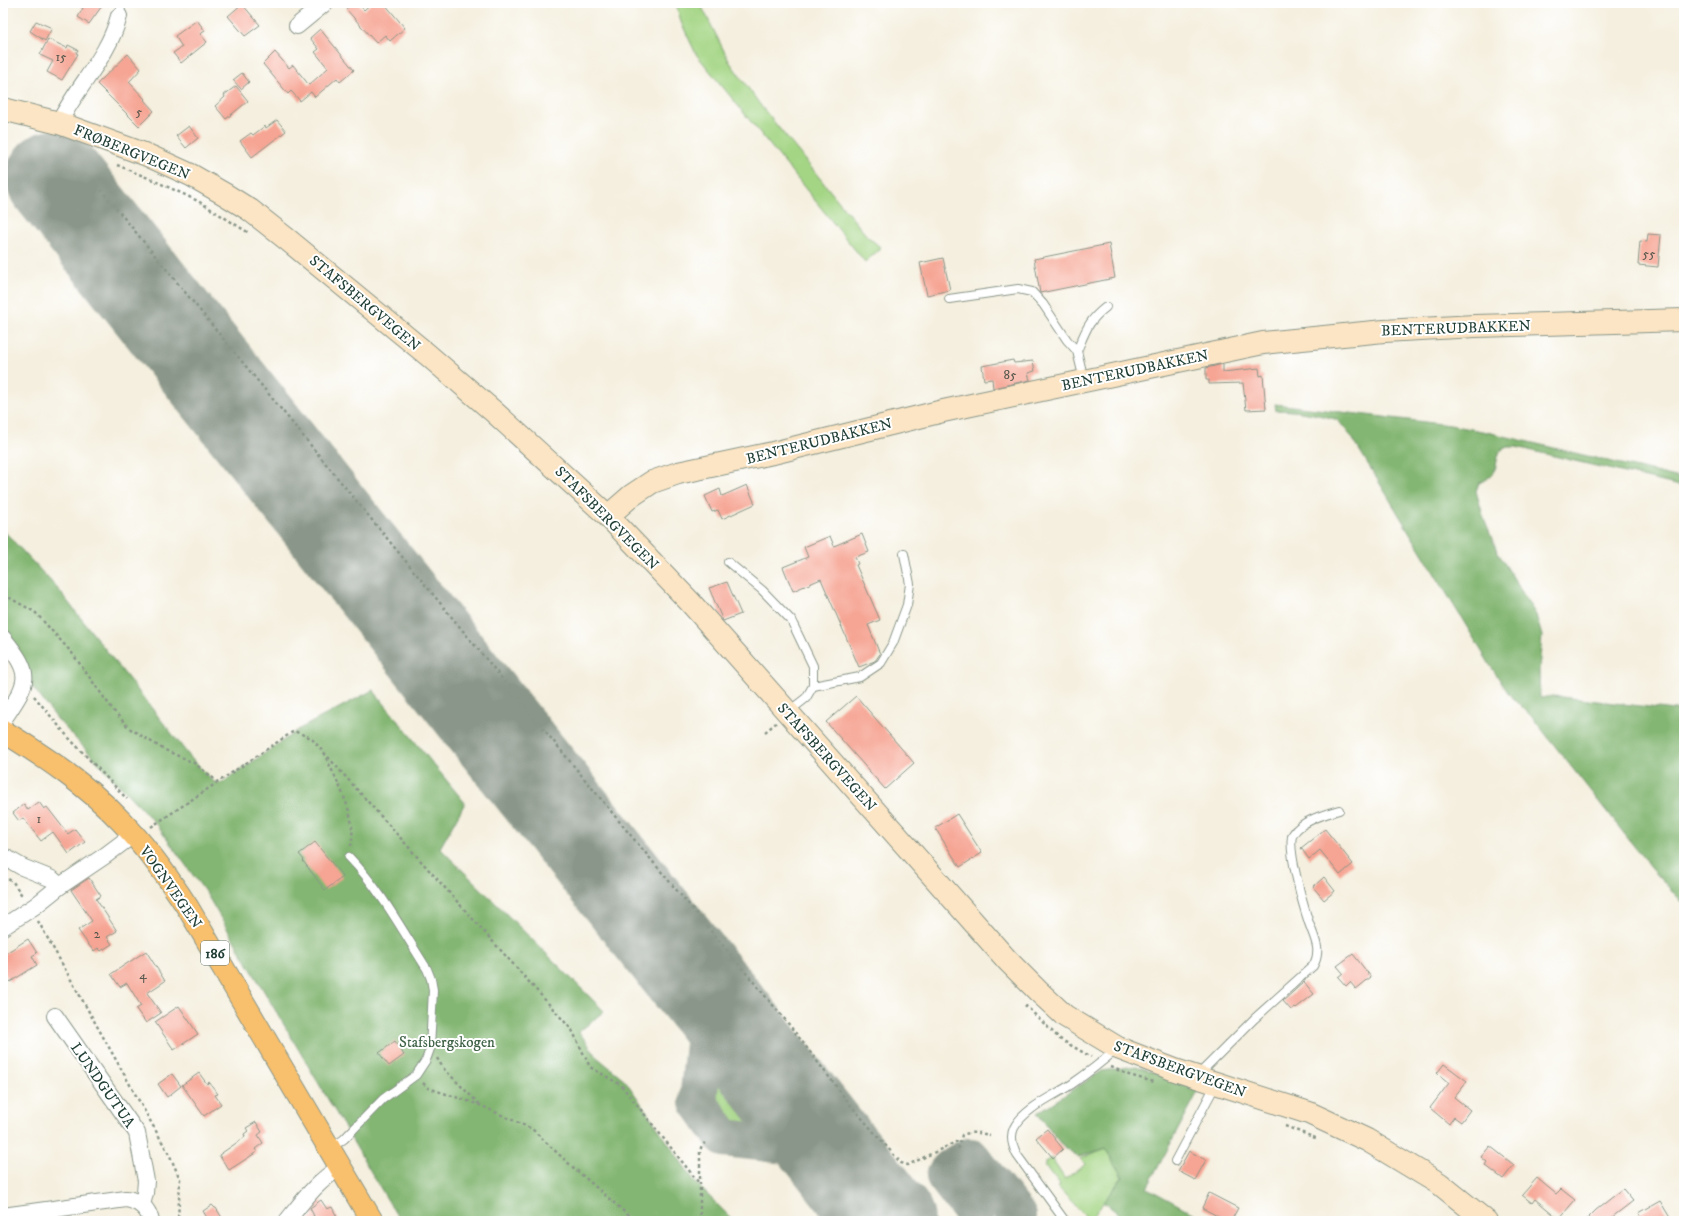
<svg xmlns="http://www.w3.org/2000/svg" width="1687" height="1224" font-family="'IM FELL DW Pica',serif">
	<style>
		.green { fill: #a4d585; stroke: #62895c }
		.forest { fill: #83b672; stroke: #517a53 }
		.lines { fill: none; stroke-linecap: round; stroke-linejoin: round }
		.taxiway { stroke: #8a9689; stroke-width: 38 }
		.runway { stroke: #8a9689; stroke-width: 96 }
		.building { fill: #f6a493 }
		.service-casing { stroke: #8a9689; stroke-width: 10 }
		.minor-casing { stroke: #8a9689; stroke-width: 18 }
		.secondary-casing { stroke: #8a9689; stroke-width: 24 }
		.primary-casing { stroke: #8a9689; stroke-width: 24 }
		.path { stroke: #8a9689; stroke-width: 2.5; stroke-dasharray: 3 3; stroke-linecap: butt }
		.service { stroke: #fff; stroke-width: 8 }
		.minor { stroke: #fff; stroke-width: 16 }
		.secondary { stroke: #fce5c4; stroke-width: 22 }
		.primary { stroke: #f8bf6c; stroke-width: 22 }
		.labels { text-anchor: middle; stroke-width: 4; stroke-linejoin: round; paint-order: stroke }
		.number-label { font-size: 13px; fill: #55574c }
		.shield { fill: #fff; stroke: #627771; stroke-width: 1 }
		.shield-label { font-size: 14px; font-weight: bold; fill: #1f3d34 }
		.street-label { font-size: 15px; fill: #1f3d34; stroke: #fff }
		.park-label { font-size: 15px; fill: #406348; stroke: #fff }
	</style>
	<rect width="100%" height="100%" fill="#fff"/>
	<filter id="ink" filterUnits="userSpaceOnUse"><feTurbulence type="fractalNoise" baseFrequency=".025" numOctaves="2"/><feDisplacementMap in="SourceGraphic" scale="8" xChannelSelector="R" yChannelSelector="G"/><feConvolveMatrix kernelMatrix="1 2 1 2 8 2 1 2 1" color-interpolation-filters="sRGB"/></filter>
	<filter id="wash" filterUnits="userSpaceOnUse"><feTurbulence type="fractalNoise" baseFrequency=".012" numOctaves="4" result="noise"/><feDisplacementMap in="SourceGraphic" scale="16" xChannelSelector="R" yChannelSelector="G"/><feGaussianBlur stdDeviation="0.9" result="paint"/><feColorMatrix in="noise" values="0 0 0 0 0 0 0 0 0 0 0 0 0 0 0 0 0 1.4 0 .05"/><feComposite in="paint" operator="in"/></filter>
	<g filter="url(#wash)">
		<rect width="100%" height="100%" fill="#f4efde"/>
		<g class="green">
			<polygon points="676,3 700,3 729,61 761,106 866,235 881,248 865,262 696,54 681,22"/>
			<polygon points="713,1017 811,1141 735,1133 705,1095"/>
			<polygon points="1105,1148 1122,1177 1090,1221 1058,1187 1060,1185 1045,1166 1045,1162 1051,1158 1065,1179 1086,1164 1080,1159"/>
		</g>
		<g class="forest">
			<path d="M 1275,404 L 1450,425 L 1487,432 L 1684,479 L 1684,487 L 1516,447 L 1507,447 L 1500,451 C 1493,469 1500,473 1479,483 L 1476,491 L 1484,519 L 1497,551 L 1536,615 L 1542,636 L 1539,670 L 1540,698 L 1553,696 L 1684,711 L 1684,904 L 1652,869 L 1532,717 L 1509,694 L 1490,665 L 1351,436 C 1347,432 1342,424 1337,420 C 1329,416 1284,408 1276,411 Z"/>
			<polygon points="3,530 57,588 191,758 214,782 222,783 301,728 373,690 465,803 440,848 604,1011 579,1032 598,1058 625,1080 695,1182 734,1221 400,1221 206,893 156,824 58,720 28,681 3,631"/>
			<polygon points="1136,1066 1200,1088 1147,1188 1208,1221 1129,1221 1103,1202 1123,1177 1105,1148 1079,1157 1065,1148 1037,1113 1102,1071"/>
		</g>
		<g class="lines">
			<g class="taxiway">
				<polyline points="709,996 698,1102 724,1138 831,1150"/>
				<path d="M 975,1221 L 974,1214 L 945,1176 C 947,1167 961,1162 968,1157 L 971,1157 L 1017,1215 L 1017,1218 L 1014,1221"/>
			</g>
			<polyline class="runway" points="54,178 709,996 887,1221"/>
		</g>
		<g id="blocks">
			<g class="building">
				<polygon points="76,3 104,3 89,24 78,17 83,8"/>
				<polygon points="353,3 358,3 364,10 372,3 384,3 405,28 390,41 385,35 376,43 346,9"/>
				<polygon points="242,4 260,25 245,36 228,16"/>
				<polygon points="197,20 205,31 200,34 207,42 181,63 173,53 182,47 175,36"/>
				<polygon points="36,21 52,28 45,41 30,31"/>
				<polygon points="320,29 354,70 340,82 337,78 315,97 311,92 300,101 291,91 288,94 263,64 275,52 289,68 293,65 309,85 328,68 315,52 319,49 310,38"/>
				<polygon points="48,39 67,48 68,45 78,50 76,53 78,54 62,80 47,72 53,61 40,55"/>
				<polygon points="128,54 141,69 129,82 145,99 144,100 154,111 139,126 97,84"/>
				<polygon points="242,73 249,82 241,89 233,80"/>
				<polygon points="236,86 248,101 226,119 215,106 225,97 224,95"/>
				<polygon points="277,120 286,131 252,157 240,141 251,133 253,135 265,126 266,128"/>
				<polygon points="189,126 198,138 186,148 176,136"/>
				<polygon points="1648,234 1661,235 1658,267 1638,265 1640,241 1647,242"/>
				<polygon points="1109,244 1115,278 1040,293 1034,259"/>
				<polygon points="943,258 950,290 927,295 920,263"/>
				<polygon points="1013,360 1014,363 1033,361 1035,371 1028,373 1030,380 993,388 992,379 984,380 982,366"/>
				<polygon points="1223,364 1223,372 1259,368 1260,376 1263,375 1266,409 1246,410 1243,383 1209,384 1209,380 1206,380 1206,368"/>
				<polygon points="747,485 755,504 722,519 718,510 712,512 705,496 720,489 722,496"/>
				<polygon points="862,534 869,552 855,557 858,564 856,565 880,620 868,625 880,654 875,661 859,667 821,579 793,591 783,567 808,557 804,547 830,536 834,546"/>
				<polygon points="727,582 741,614 723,621 709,588"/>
				<polygon points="856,696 914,763 885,789 826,722"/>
				<polygon points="39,802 44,809 47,807 68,834 75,829 85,842 69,854 53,832 41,841 23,818 19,821 13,813 24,804 28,810"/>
				<polygon points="957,814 982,853 960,867 935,828"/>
				<polygon points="1325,829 1353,864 1340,875 1320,850 1309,859 1301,848"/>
				<polygon points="315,842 343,877 325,890 303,861 304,860 299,854"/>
				<polygon points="1324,877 1335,891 1324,900 1313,887"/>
				<polygon points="89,878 101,896 96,899 117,931 107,937 112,944 101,951 98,948 94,951 92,948 91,948 78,930 92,921 71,890"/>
				<polygon points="28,939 37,953 32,956 37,965 10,982 3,971 3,955"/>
				<polygon points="146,951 165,981 147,993 161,1013 146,1023 136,1009 141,1006 127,983 120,987 111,974"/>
				<polygon points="1353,954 1371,977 1356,989 1350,982 1346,986 1338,977 1343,973 1337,966"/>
				<polygon points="1304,982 1314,994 1296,1008 1295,1007 1291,1010 1283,1001"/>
				<polygon points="179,1006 198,1034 174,1050 155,1022"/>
				<polygon points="395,1041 404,1055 389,1066 379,1053"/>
				<polygon points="1444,1064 1467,1081 1454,1097 1470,1110 1461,1122 1454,1117 1449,1124 1430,1108 1449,1083 1437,1073"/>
				<polygon points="199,1073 207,1084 209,1082 218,1094 215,1095 221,1104 204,1116 182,1085"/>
				<polygon points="172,1074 181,1086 167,1097 158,1084"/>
				<polygon points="256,1122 262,1132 258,1135 263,1143 255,1149 257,1152 229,1170 219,1155 245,1137 244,1134 248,1131 246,1128"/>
				<polygon points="1047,1129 1063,1149 1053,1158 1036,1138"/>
				<polygon points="1490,1146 1514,1165 1503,1179 1485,1165 1487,1162 1481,1157"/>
				<polygon points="1189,1151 1206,1160 1195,1180 1178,1171"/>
				<polygon points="1537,1178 1556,1194 1561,1189 1575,1200 1559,1219 1535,1199 1532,1203 1522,1195"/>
				<polygon points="1623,1189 1633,1201 1607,1221 1585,1221 1596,1210"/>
				<polygon points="1209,1193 1238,1208 1231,1221 1227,1221 1202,1208"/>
				<polygon points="321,1200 327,1209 332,1207 339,1221 305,1221 314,1216 310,1208"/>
				<polygon points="1660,1201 1672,1221 1643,1221 1639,1213"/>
				<polygon points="212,1205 215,1208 216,1208 224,1221 209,1221 203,1211"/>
			</g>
		</g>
	</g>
	<g filter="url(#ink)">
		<use href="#blocks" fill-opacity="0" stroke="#8a9689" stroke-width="1"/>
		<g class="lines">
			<g class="service-casing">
				<g id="service">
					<polyline points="119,16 122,3"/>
					<polyline points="949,299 1018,289 1032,292 1043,304 1067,340 1077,351 1084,380"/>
					<path d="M 1077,351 C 1086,330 1088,321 1106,307"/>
					<polyline points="728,562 762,590 791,620 813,666 813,686 806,698 788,712"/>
					<polyline points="813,686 860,677 881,663 893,643 907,605 910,584 904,554"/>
					<path d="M 1198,1075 L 1254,1019 L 1313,966 C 1322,950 1315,940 1309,923 C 1304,908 1286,846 1293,834 C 1301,821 1325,814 1339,810"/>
					<path d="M 331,1148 L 344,1139 L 383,1099 L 416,1075 L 426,1060 L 430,1049 L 433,990 L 431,979 L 427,969 C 402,930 381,890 349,857"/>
					<polyline points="1175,1161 1216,1084"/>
					<path d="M 1065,1221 L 1017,1155 C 1013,1147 1010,1136 1014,1128 C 1024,1108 1054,1096 1072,1084 C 1088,1073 1103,1061 1118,1048"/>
				</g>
			</g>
			<g class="minor-casing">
				<g id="minor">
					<polyline points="297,26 325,3"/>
					<path d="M 59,123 C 77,86 109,56 119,16"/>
					<path d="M 3,638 C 34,676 29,681 3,720"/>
					<polyline points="3,856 22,867 52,879 60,886"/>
					<polyline points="3,927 35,906 60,886 106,855 134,834"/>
					<polyline points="55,1016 137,1133 146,1181 145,1193 142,1205"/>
					<path d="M 3,1216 L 126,1199 C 139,1201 148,1208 151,1221"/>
					<path d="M 287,1221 C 303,1201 318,1180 341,1167"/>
				</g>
			</g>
			<g class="secondary-casing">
				<g id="secondary">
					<polyline points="3,109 59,123 147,155 191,175 226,195 250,210 288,240 428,355 493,411 608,516 690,602 1008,961 1038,991 1065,1016 1118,1048 1175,1070 1309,1113 1367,1140 1440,1184 1486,1221"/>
					<polyline points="608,516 631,496 652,482 678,473 773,453 943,411 1263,343 1384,331 1475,326 1684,320"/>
				</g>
			</g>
			<g class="primary-casing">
				<path id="primary" d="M 3,731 C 45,757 87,785 121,821 C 147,847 168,877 188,908 L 372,1221"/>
			</g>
			<g class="path">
				<polyline points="117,165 153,180 198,201 249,233"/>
				<polyline points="93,180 628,832 787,1022 852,1107 901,1163 908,1165 960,1140"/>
				<polyline points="3,597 8,597 35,612 72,653 113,710 129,728 163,749 194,763 218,782"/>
				<polyline points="34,696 68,737 127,799"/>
				<polyline points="765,732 776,723"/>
				<path d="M 324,753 C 336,781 358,815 351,846"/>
				<polyline points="151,827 294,731 311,738 572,1030 590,1067 621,1085 699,1183"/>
				<polyline points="3,876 13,882 23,897"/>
				<polyline points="38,921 170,1156 180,1179 178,1221"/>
				<polyline points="1025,1005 1060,1039 1091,1057"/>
				<polyline points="437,1058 443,1068 479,1104"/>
				<polyline points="1111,1067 1129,1075 1154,1082"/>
				<polyline points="423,1083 428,1088 480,1105 532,1129 567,1162 635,1221"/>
				<polyline points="1285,1126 1318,1139"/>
				<path d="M 958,1149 L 962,1135 C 973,1131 979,1133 990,1135"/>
				<polyline points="700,1221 700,1151 702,1145 705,1143"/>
			</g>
			<use href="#service" class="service"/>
			<use href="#minor" class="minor"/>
			<use href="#secondary" class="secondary"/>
			<use href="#primary" class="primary"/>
		</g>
	</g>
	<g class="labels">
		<g class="number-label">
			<text x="61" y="61">15</text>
			<text x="139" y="116">5</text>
			<text x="1649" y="258">55</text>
			<text x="1010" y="379">85</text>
			<text x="39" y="823">1</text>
			<text x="97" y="938">2</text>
			<text x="143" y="979">4</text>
		</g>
		<rect class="shield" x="201" y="941" width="28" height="24" rx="3"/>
		<g class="shield-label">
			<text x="215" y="958">186</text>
		</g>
		<g class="street-label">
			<text transform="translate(132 152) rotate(22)" y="5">FRØBERGVEGEN</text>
			<text transform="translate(365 303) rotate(40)" y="5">STAFSBERGVEGEN</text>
			<text transform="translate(1456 328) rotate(-2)" y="5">BENTERUDBAKKEN</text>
			<text transform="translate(1135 370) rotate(-12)" y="5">BENTERUDBAKKEN</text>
			<text transform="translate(819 441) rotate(-14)" y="5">BENTERUDBAKKEN</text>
			<text transform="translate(607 518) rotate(45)" y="5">STAFSBERGVEGEN</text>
			<text transform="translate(827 757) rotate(48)" y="5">STAFSBERGVEGEN</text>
			<text transform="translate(171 887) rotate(55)" y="5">VOGNVEGEN</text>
			<text transform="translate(1180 1069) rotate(20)" y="5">STAFSBERGVEGEN</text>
			<text transform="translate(103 1085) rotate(55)" y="5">LUNDGUTUA</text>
		</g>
		<g class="park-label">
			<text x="447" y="1047">Stafsbergskogen</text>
		</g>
	</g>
	<rect width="1687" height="1224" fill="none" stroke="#fff" stroke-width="16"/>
</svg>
